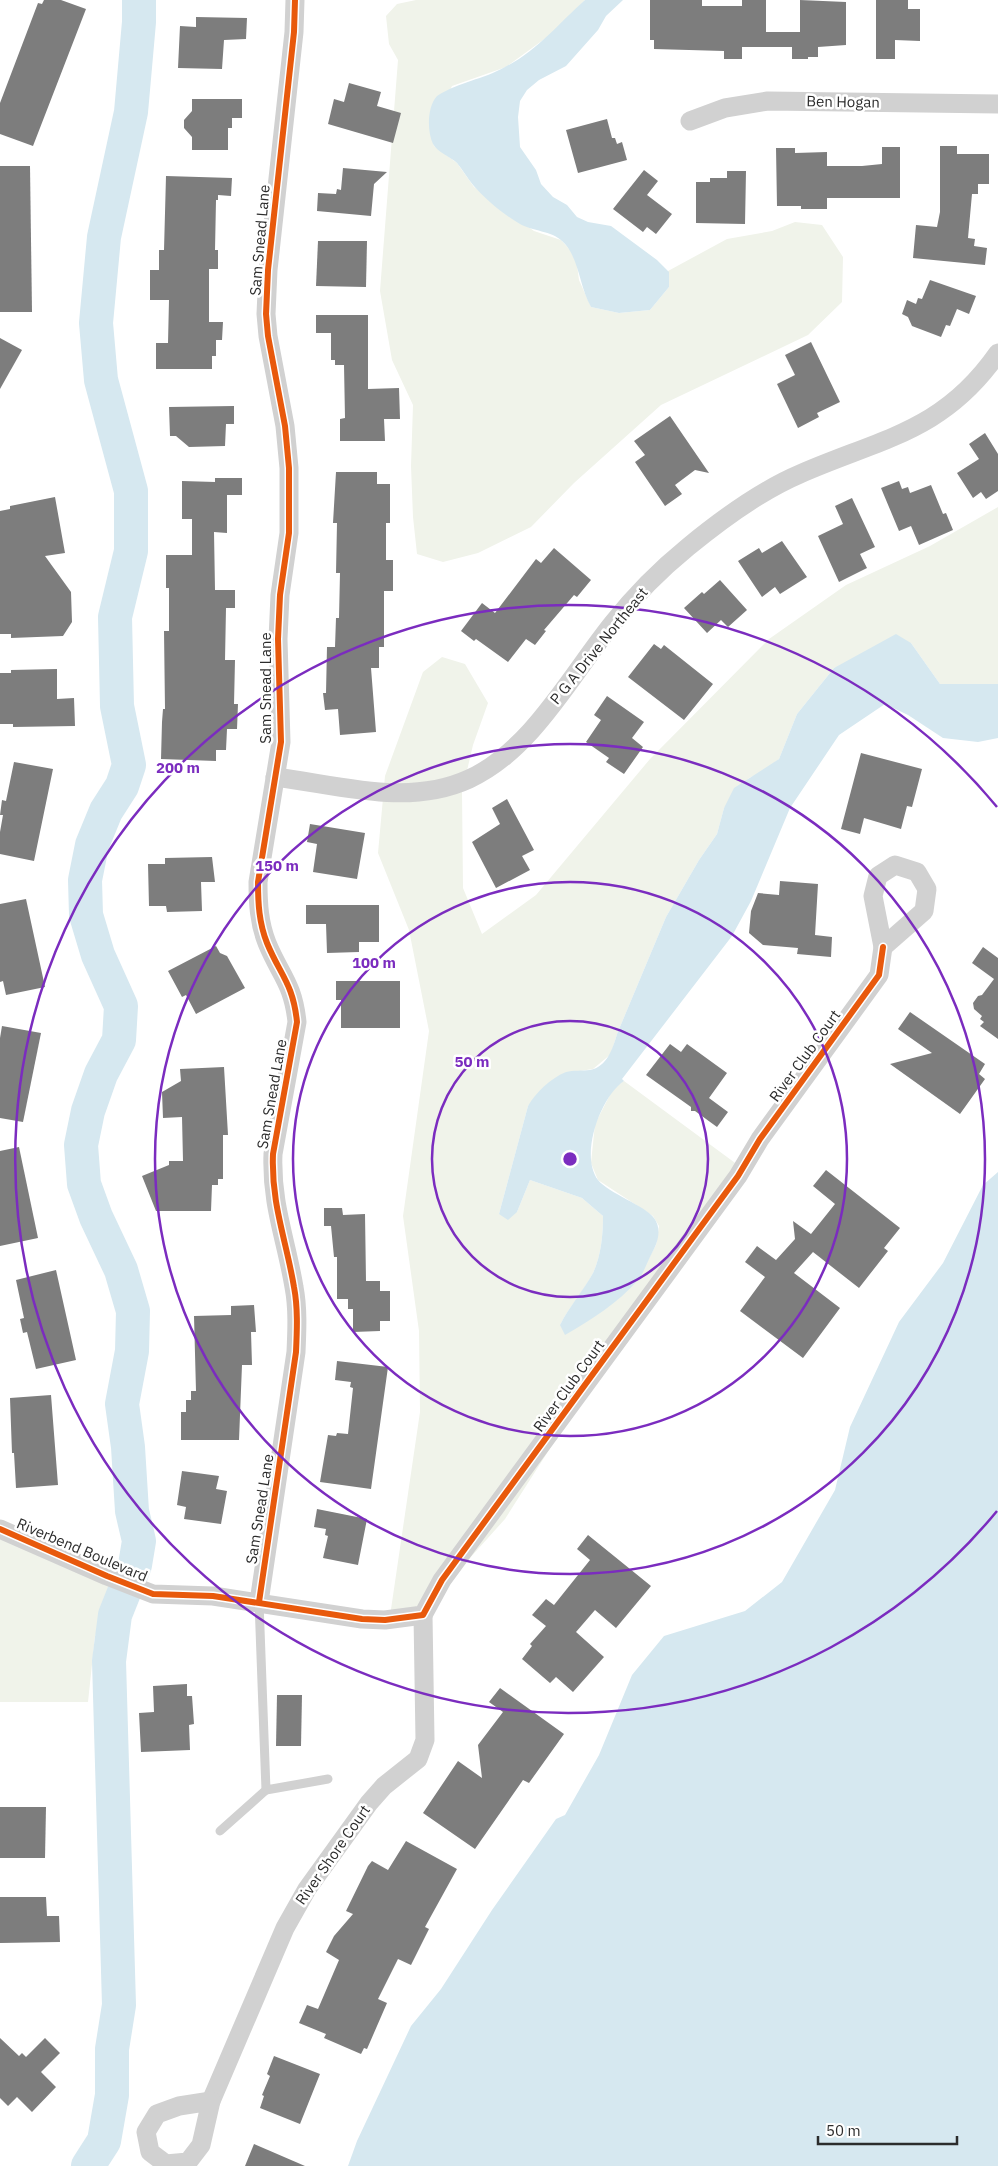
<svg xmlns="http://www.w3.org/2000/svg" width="998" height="2166" font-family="'IBM Plex Sans',sans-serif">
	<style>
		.green { fill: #f0f3ea }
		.water { fill: #d6e8f0 }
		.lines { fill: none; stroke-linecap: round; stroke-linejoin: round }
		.river { stroke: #d6e8f0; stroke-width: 34 }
		.building { fill: #7d7d7d }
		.service { stroke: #d1d1d1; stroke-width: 9 }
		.minor { stroke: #d1d1d1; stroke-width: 19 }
		.cycleway-casing { stroke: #fff; stroke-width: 9 }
		.cycleway { stroke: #e8590c; stroke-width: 6 }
		.ring { fill: none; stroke: #7b2cbf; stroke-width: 2.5 }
		.labels { text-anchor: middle; stroke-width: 5; stroke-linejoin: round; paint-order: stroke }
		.street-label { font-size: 15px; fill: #2c2c2c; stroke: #fff }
		.centre { fill: #7b2cbf; stroke: #fff; stroke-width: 2.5 }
		.ring-label { font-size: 15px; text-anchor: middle; font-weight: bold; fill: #7b2cbf; stroke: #fff; stroke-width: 5; stroke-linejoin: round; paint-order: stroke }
	</style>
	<rect width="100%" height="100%" fill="#fff"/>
	<g class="green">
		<polygon points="416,0 585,0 554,32 506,67 452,86 430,131 434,146 457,163 474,187 534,231 561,240 571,251 577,265 579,280 591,307 619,313 650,310 669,287 668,271 727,239 772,231 795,222 822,225 843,257 842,302 808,335 661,405 574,483 531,527 478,553 443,562 417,554 413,517 411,466 413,405 392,360 380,291 398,60 389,44 386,16 397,4"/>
		<path d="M 998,507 L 998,684 L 940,684 L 911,643 L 834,668 L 797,714 L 779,759 L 762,772 L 749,778 L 724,808 L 717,834 L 699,860 L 666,917 L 617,1034 L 611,1054 L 593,1069 L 566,1073 L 546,1085 L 528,1106 L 499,1214 L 517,1212 L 530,1180 L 582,1198 L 603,1216 C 603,1235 601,1256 593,1273 C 584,1291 569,1307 560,1325 L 638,1279 L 656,1245 L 659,1226 L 653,1216 L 598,1180 L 591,1163 L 595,1124 L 614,1087 L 624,1081 L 746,1171 L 616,1345 L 505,1519 L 425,1608 L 390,1616 L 420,1412 L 419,1331 L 403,1216 L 429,1031 L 409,930 L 378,853 L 385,776 L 423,672 L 442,657 L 465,664 L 488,703 L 473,745 L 462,792 L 463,888 L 482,934 L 536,895 L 650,759 L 769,639 L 846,585 L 930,546 Z"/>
		<polygon points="0,1523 120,1578 116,1596 102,1619 95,1636 88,1702 0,1702"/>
	</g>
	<g class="water">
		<path d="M 585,0 L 623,0 L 606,16 L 598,30 L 566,66 L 539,80 L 527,90 L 520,101 L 518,117 L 520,147 L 536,170 L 541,184 L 553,197 L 567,205 L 577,217 L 588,222 L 611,226 L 657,260 L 669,272 L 669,287 L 650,310 L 619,313 L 591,307 C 579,286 579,256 562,241 C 552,231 532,231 520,224 C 503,214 485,199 473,185 C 467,178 463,170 457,163 C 451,157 437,152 433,144 C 427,131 427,107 437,96 C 461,81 482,80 505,67 C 537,51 559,23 585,0 Z"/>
		<path d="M 896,634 L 911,643 L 940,684 L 998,684 L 998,738 L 978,742 L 943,738 L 908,715 L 885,704 L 839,735 L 790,808 L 751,901 L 732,936 L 622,1079 L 624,1081 C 601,1096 579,1155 598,1180 C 608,1193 646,1206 654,1218 C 662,1229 658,1242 652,1253 C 647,1262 644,1273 638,1280 C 618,1303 591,1320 565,1335 L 560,1325 C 569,1307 583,1291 593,1273 C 601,1256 603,1235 603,1216 L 582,1198 L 530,1180 L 517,1212 L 508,1220 L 499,1214 L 528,1106 C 536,1092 551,1078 566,1072 C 573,1070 582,1071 590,1070 C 607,1067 613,1048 617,1034 L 666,917 L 699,860 L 717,834 L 724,808 L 734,788 L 779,759 L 797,714 L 834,668 Z"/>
		<polygon points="998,1172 998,2166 348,2166 357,2141 411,2026 441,1989 492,1910 556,1819 565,1815 599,1755 632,1675 664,1636 745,1611 782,1582 835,1490 850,1427 899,1322 943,1263 983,1185"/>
	</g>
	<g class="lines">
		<polyline class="river" points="88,2166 104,2141 112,2095 112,2049 119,2005 109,1661 115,1615 135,1565 139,1541 132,1511 128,1447 122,1404 132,1351 133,1311 121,1270 96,1217 84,1184 81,1145 88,1111 101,1074 119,1040 121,1006 98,955 86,915 85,880 92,845 106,811 122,786 129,765 117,706 115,617 131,551 131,491 101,380 96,323 104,237 131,112 139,22 139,0"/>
	</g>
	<g class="building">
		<polygon points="44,0 61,0 86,9 33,146 0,134 0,103 38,3 42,4"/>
		<polygon points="650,0 702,0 702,6 742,6 742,0 766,0 766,32 800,32 800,0 846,2 846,45 818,47 818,57 808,57 808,59 792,59 792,47 742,47 742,59 724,59 724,51 654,49 654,40 650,40"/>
		<polygon points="876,0 908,0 908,9 920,9 920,41 895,40 895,59 876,59"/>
		<polygon points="196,17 247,18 246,39 224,40 222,69 178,68 180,26 196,27"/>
		<polygon points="349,83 381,92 377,106 401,113 393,143 328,124 334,99 344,102"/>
		<polygon points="192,99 242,99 242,118 232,118 232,128 228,128 228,150 192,150 192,137 184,128 184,120 192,111"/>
		<polygon points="607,119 612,138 615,138 617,144 622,142 627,160 578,173 566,130"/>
		<polygon points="940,146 957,146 957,154 989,154 989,184 978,184 978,194 972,194 968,238 975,239 974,246 987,248 985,265 913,258 916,225 937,227 940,212"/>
		<polygon points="882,147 900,147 900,198 827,198 827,209 801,209 801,206 777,206 776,148 795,148 795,153 827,152 827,166 862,166 882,164"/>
		<polygon points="0,166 30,166 32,312 0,312"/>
		<polygon points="343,168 387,172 374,184 371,216 317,211 318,193 336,194 337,189 341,190"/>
		<polygon points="644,170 658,181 647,195 672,214 656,234 647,227 643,232 613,209"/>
		<polygon points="727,171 746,171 745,224 696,223 696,182 710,182 710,178 727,178"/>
		<polygon points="166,176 232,178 231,196 218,195 218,200 216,200 215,250 218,250 218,269 209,269 209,322 223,322 222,340 216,340 216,356 212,356 212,369 156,369 156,343 168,343 169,300 150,300 150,270 159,270 159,250 164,250"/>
		<polygon points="318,241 367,241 366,287 316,286"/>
		<polygon points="930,280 976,296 969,314 957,309 950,326 946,325 941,337 912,326 908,317 902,314 907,300 916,304 918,298 922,299"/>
		<polygon points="316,315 368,315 368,389 399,388 400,419 384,419 385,441 340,441 340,419 345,418 344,365 335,365 335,360 331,360 331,333 316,333"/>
		<polygon points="0,338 22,350 0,389"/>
		<polygon points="811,342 840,402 817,413 819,417 798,428 777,384 795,375 785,355"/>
		<polygon points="234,406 234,424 226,424 225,446 189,447 176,436 170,436 169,407"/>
		<polygon points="670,416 709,473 695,470 675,485 682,494 665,506 635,462 645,455 634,441"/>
		<polygon points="985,433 998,454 998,491 986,499 981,492 973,498 957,473 979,459 969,444"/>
		<polygon points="336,472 377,472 377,484 390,484 390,523 386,523 386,560 393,560 393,591 384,591 384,647 379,647 379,668 371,668 376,732 340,735 338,709 325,710 323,693 326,693 327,647 335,647 336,618 339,618 340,573 336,573 337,523 333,523"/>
		<polygon points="215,478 242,478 242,495 227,495 227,533 214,532 215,590 235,590 235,608 226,608 225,660 235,660 234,704 238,704 237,729 227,729 226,750 216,750 216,761 161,759 162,722 163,709 165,709 164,631 169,631 169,588 166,588 166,555 192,555 192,519 182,519 182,481 215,482"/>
		<polygon points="899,481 902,489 908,487 910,493 931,485 943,514 946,513 953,530 919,545 911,526 899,531 881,488"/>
		<polygon points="55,497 65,553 45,556 71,592 72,622 63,636 11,638 11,634 0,634 0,511 10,509 10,506"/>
		<polygon points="852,498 875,547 860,554 867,568 839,582 818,536 843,524 835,506"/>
		<polygon points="782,541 807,577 780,594 775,587 762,597 738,561 759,548 762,553"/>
		<polygon points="554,548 591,580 577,597 574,595 544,630 546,631 535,645 526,639 508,662 476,639 474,641 461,631 482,603 495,613 536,559 541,563"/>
		<polygon points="720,580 747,610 728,627 721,620 707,633 684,608 702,592 704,594"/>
		<polygon points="654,644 661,649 664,645 713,684 684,720 628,677"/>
		<polygon points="57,669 57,699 74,698 75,726 13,727 13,724 0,724 0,673 11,673 11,670"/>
		<polygon points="607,696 644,722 632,738 643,747 624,774 606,762 609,758 586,742 601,720 594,715"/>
		<polygon points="861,753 922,769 912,807 907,806 901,829 864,818 860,834 841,829"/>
		<polygon points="14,762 53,769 34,861 0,854 0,832 3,815 0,815 2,800 6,801"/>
		<polygon points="507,799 534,850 522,856 530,870 496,888 472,842 500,824 492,808"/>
		<polygon points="310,824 365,833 357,879 313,872 317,844 307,842"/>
		<polygon points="212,857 215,882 201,882 202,911 167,912 166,906 149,906 148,864 165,864 165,858"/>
		<polygon points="780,881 818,884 815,935 832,937 831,957 797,954 798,948 763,945 749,933 751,911 758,893 779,895"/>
		<polygon points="26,899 45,987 6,995 3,981 0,982 0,904"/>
		<polygon points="306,905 379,905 379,942 359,942 359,952 327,953 326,924 306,924"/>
		<polygon points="216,946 220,953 227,956 245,988 196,1014 186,995 182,997 168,971"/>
		<polygon points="983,947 998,958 998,1039 980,1026 984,1022 980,1019 982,1016 974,1009 973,1003 978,996 982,995 994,979 972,963"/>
		<polygon points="336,981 400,981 400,1028 341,1028 341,1000 336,1000"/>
		<polygon points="910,1012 985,1064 979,1074 985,1079 960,1114 890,1064 932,1053 898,1029"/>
		<polygon points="2,1026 41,1033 23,1122 0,1118 0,1038"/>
		<polygon points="670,1044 681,1052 687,1044 727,1073 709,1098 728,1112 717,1127 695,1111 691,1111 691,1107 646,1075"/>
		<polygon points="224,1067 228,1135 223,1135 223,1179 218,1179 218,1185 212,1185 211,1211 156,1211 142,1176 169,1165 169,1161 183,1161 182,1117 163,1118 162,1092 181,1081 180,1069"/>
		<polygon points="19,1147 38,1238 0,1246 0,1151"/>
		<polygon points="826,1170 900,1228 884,1248 888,1251 859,1288 813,1252 794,1273 840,1308 803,1358 740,1311 765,1277 745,1262 757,1246 776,1260 795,1239 793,1221 811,1234 835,1204 813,1186"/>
		<polygon points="324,1208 342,1208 343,1215 365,1214 366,1281 380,1281 380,1291 390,1291 390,1321 380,1321 380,1331 353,1332 353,1309 348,1309 348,1299 337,1299 337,1257 334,1257 331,1226 324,1226"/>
		<polygon points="56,1270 76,1360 36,1369 27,1332 23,1333 20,1319 24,1318 16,1280"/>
		<polygon points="254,1305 256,1332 251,1332 252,1365 242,1365 239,1440 181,1440 181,1412 186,1412 186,1400 191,1400 191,1391 196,1391 194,1316 231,1315 231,1306"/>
		<polygon points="337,1361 388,1367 371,1489 320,1482 328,1435 336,1436 337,1433 348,1434 353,1388 350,1387 351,1382 335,1380"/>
		<polygon points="51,1395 58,1485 16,1488 14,1453 12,1453 10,1398"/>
		<polygon points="182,1471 219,1476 216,1489 227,1491 221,1524 184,1519 186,1507 177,1505"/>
		<polygon points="317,1509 367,1519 358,1565 323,1558 328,1536 325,1535 326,1529 314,1527"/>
		<polygon points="588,1535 651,1586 616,1628 595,1610 576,1632 604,1657 573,1692 556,1677 550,1683 522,1659 532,1646 530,1644 546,1626 532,1615 546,1599 554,1605 590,1560 577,1549"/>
		<polygon points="187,1684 187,1696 192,1696 194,1724 189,1725 190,1750 141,1752 139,1713 154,1712 153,1686"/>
		<polygon points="500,1688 564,1734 529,1783 523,1780 475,1849 423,1813 458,1761 482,1778 478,1745 503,1712 489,1702"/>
		<polygon points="277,1695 302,1695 301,1746 276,1746"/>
		<polygon points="0,1807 46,1807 45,1858 0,1858"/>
		<polygon points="406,1841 457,1869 425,1927 429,1929 411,1965 398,1959 378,1999 387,2003 367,2049 364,2048 361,2054 324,2038 326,2034 299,2023 307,2005 318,2009 339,1960 326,1952 334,1936 353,1914 346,1911 368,1866 372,1861 388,1870"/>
		<polygon points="0,1897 46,1897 47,1916 59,1916 60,1942 0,1943"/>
		<polygon points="0,2038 19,2056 22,2053 26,2057 45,2038 60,2053 41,2072 56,2087 32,2112 17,2097 8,2106 0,2098"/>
		<polygon points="274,2056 320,2074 300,2124 260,2108 264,2096 262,2095 270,2076 267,2074"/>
		<polygon points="254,2144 305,2166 245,2166"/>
	</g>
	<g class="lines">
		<g class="service">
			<polyline points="259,1602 266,1790 328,1779"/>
			<polyline points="220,1831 266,1790"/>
		</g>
		<g class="minor">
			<polyline points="690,121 725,108 768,101 998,104"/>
			<path d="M 275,777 C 339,785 408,807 469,779 C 531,751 571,675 613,623 C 635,595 661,569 688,547 C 722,519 760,491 800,474 C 882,438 943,432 998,353"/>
			<polygon points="895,865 917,872 927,889 924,911 883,947 873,896 878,876"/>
			<polyline points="0,1529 107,1576 153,1594 213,1596 362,1619 385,1620 423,1615 442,1580 738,1176 760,1139 879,975 883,947"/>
			<path d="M 259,1602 L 296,1352 C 297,1330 298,1308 294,1287 C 286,1239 271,1204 273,1154 L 297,1022 C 293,983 280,975 267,943 C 259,923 258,903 258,882 L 281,742 L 278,639 L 280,595 L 289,533 L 289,468 L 285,426 L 268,336 L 266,314 L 268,270 L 294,32 L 295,0"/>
			<polyline points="211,2101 285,1928 307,1889 369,1803 384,1786 418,1759 425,1740 423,1615"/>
			<polygon points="211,2101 201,2145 188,2162 166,2164 150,2152 146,2132 157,2114 179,2106"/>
		</g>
		<g class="cycleway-casing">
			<g id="cycleway">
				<polyline points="0,1529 107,1576 153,1594 213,1596 362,1619 385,1620 423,1615 442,1580 738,1176 760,1139 879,975 883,947"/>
				<path d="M 259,1602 L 296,1352 C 297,1330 298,1308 294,1287 C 286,1239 271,1204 273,1154 L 297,1022 C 293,983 280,975 267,943 C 259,923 258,903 258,882 L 281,742 L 278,639 L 280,595 L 289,533 L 289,468 L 285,426 L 268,336 L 266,314 L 268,270 L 294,32 L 295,0"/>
			</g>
		</g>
		<use href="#cycleway" class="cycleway"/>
	</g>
	<g class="ring">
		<circle cx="570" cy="1159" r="138"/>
		<circle cx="570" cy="1159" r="277"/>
		<circle cx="570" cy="1159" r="415"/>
		<path d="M997 1511A554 554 0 1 1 997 807"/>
	</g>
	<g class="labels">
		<g class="street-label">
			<text transform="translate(843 102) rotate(1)" y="5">Ben Hogan</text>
			<text transform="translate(260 240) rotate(-85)" y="5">Sam Snead Lane</text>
			<text transform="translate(599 646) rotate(-51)" y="5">P G A Drive Northeast</text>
			<text transform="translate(266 688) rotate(-90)" y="5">Sam Snead Lane</text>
			<text transform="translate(805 1056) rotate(-54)" y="5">River Club Court</text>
			<text transform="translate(272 1094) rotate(-80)" y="5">Sam Snead Lane</text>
			<text transform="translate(569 1386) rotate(-54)" y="5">River Club Court</text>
			<text transform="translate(260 1509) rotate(-81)" y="5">Sam Snead Lane</text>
			<text transform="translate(82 1550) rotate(23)" y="5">Riverbend Boulevard</text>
			<text transform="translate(333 1855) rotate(-55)" y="5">River Shore Court</text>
		</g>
	</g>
	<circle cx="570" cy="1159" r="8" class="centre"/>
	<g class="ring-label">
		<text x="178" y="773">200 m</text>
		<text x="277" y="871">150 m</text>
		<text x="374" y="968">100 m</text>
		<text x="472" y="1067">50 m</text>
	</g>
	<path d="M818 2136v8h139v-8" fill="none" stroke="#2c2c2c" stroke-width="2.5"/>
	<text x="826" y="2136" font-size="15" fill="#2c2c2c" stroke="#ffffff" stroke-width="4" paint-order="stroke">50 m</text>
</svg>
